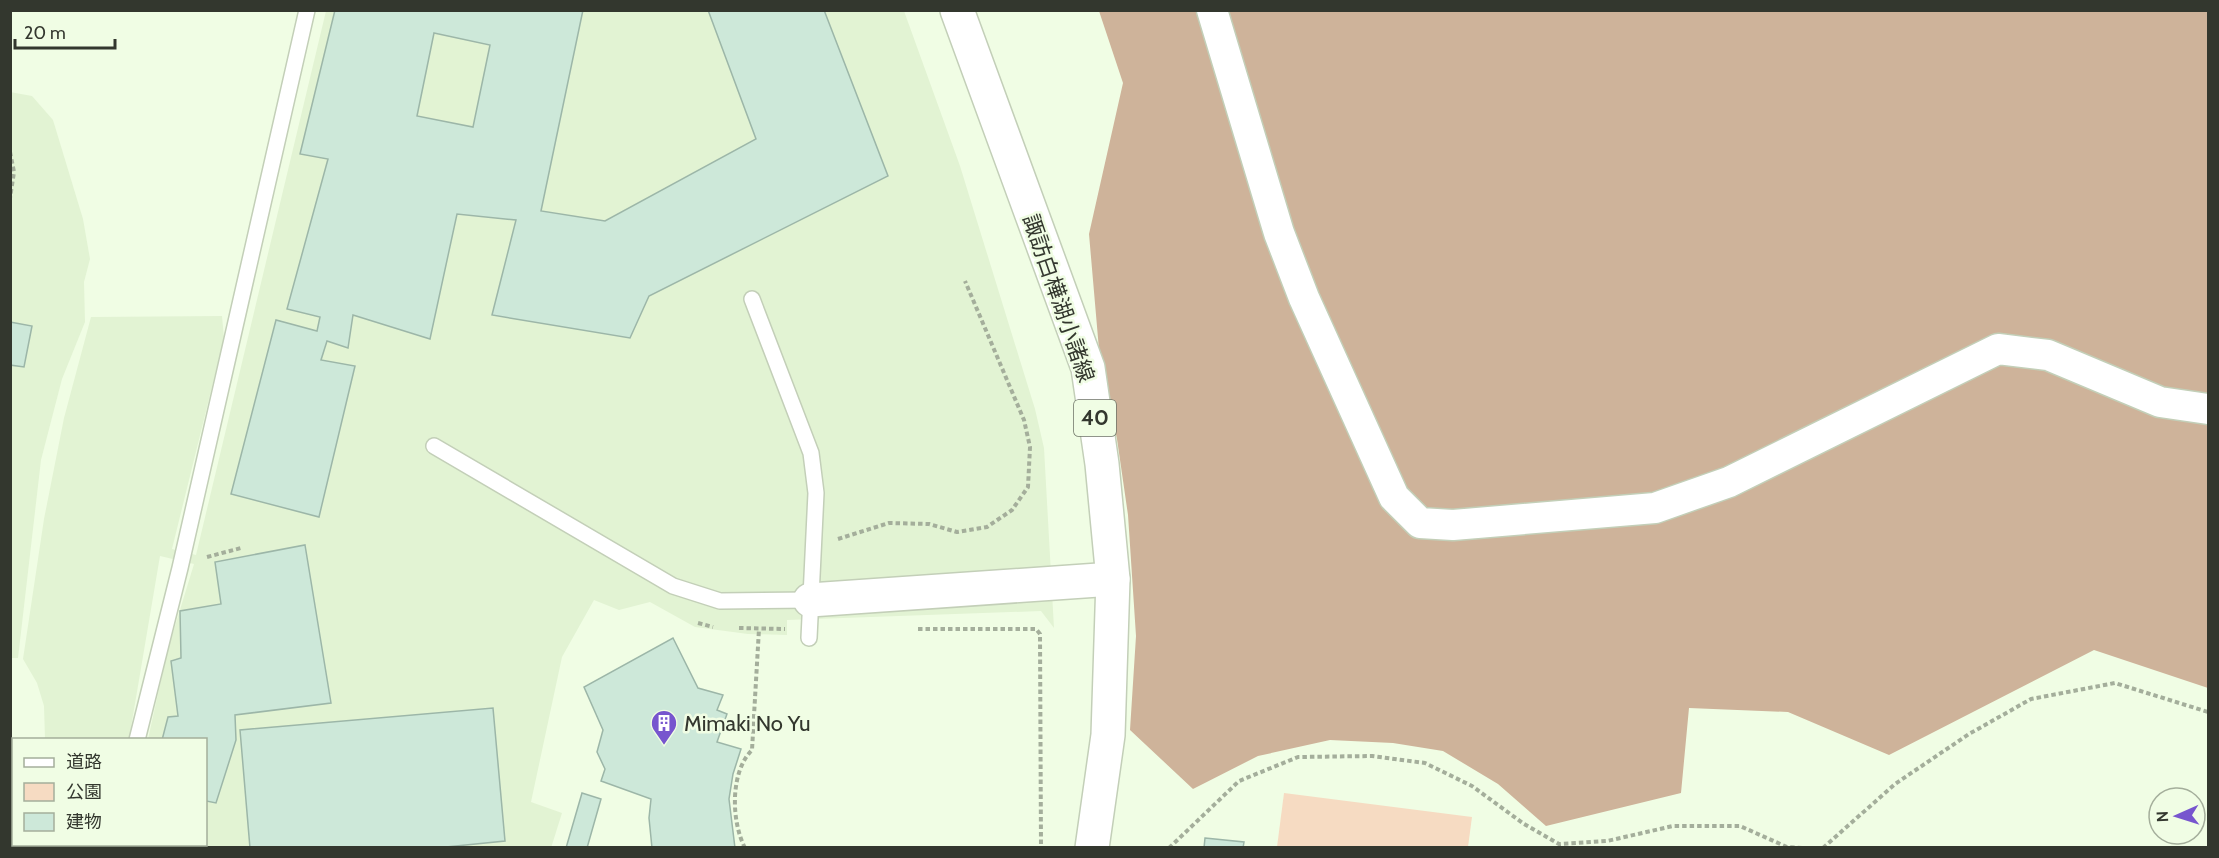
<svg xmlns="http://www.w3.org/2000/svg" width="2219" height="858" font-family="Cabin,'Noto Sans JP',sans-serif">
	<style>
		.built { fill: #e2f3d3 }
		.green { fill: #f6dbc2 }
		.forest { fill: #ceb39a }
		.building { fill: #cde8d9; stroke: #9cb6a8; stroke-width: 1.5; fill-rule: evenodd }
		.lines { fill: none; stroke-linecap: round; stroke-linejoin: round }
		.service-casing { stroke: #c3cfb8; stroke-width: 18 }
		.minor-casing { stroke: #c3cfb8; stroke-width: 33 }
		.tertiary-casing { stroke: #c3cfb8; stroke-width: 36 }
		.primary-casing { stroke: #c3cfb8; stroke-width: 36 }
		.path { stroke: #a4ae9b; stroke-width: 4; stroke-dasharray: 4.5 3; stroke-linecap: butt }
		.service { stroke: #fff; stroke-width: 15 }
		.minor { stroke: #fff; stroke-width: 30 }
		.tertiary { stroke: #fff; stroke-width: 33 }
		.primary { stroke: #fff; stroke-width: 33 }
		.labels { text-anchor: middle; stroke-width: 5; stroke-linejoin: round; paint-order: stroke }
		.shield { fill: #f0fde4; stroke: #6c7265; stroke-width: 1.5 }
		.shield-label { font-size: 21px; font-weight: bold; fill: #33372e }
		.street-label { font-size: 22px; fill: #33372e; stroke: #f0fde4 }
		.poi-label { font-size: 22px; fill: #33372e; stroke: #f0fde4; text-anchor: start }
	</style>
	<rect width="100%" height="100%" fill="#f0fde4"/>
	<g class="built">
		<polygon points="326,11 904,11 960,166 1035,409 1044,448 1054,628 1041,611 787,620 787,635 748,634 695,627 650,602 619,610 594,600 562,657 531,802 562,813 551,848 134,847 135,844 206,844 206,740 148,739 168,649 194,564 160,556 129,739 45,739 44,706 37,683 23,659 44,519 64,418 91,317 222,316 224,338 172,549 196,555"/>
		<polygon points="10,92 32,96 53,120 83,219 90,259 84,282 85,322 62,379 41,460 18,658 10,658"/>
	</g>
	<polygon class="green" points="1284,793 1472,817 1468,847 1277,847"/>
	<polygon class="forest" points="1099,11 2208,11 2208,688 2094,650 1889,755 1788,712 1689,708 1681,793 1546,826 1498,784 1443,751 1393,743 1330,740 1258,756 1193,789 1130,730 1136,636 1128,515 1117,439 1100,361 1089,234 1123,83"/>
	<g class="building">
		<path d="M 335,10 L 583,10 L 541,211 L 605,221 L 756,139 L 708,10 L 824,10 L 888,176 L 649,296 L 630,338 L 492,315 L 516,220 L 457,214 L 430,339 L 353,315 L 348,348 L 327,341 L 321,360 L 355,366 L 319,517 L 231,494 L 276,320 L 317,331 L 320,317 L 287,309 L 328,159 L 300,154 ZM 434,33 L 490,45 L 473,127 L 417,116 Z"/>
		<polygon points="10,322 32,326 24,367 10,365"/>
		<polygon points="305,545 331,703 235,715 236,740 216,803 206,801 206,740 162,740 168,717 178,716 171,661 181,658 180,611 221,604 215,562"/>
		<polygon points="673,638 698,688 723,695 717,710 727,714 717,742 741,749 733,774 729,799 735,848 652,848 649,818 651,799 601,781 605,769 597,752 603,730 584,687"/>
		<polygon points="493,708 505,841 436,848 250,848 240,730"/>
		<polygon points="582,793 601,799 587,848 566,848"/>
		<polygon points="1205,838 1244,842 1243,848 1204,848"/>
	</g>
	<g class="lines">
		<g class="service-casing">
			<g id="service">
				<polyline points="752,299 811,453 816,493 809,638"/>
				<polyline points="434,446 673,586 720,601 810,600"/>
				<polyline points="137,740 180,568 307,10"/>
				<polyline points="121,848 122,844"/>
			</g>
		</g>
		<g class="minor-casing">
			<polyline id="minor" points="1212,10 1279,233 1304,298 1394,497 1420,523 1453,525 1655,508 1729,482 1998,349 2048,355 2160,402 2208,409"/>
		</g>
		<g class="tertiary-casing">
			<polyline id="tertiary" points="810,600 1113,579"/>
		</g>
		<g class="primary-casing">
			<polyline id="primary" points="957,10 1088,368 1102,464 1113,579 1108,735 1092,848"/>
		</g>
		<g class="path">
			<polyline points="10,152 14,172 10,198"/>
			<polyline points="838,539 889,523 929,524 957,532 987,527 1012,510 1028,487 1030,447 1024,420 965,281"/>
			<polyline points="207,557 241,548"/>
			<polyline points="698,623 713,627"/>
			<polyline points="739,628 785,629"/>
			<polyline points="918,629 1036,629 1040,634 1041,848"/>
			<path d="M 745,848 C 731,821 730,772 752,750 L 759,629"/>
			<polyline points="1169,848 1239,781 1298,757 1372,756 1425,763 1472,786 1524,824 1559,844 1607,841 1673,826 1740,826 1787,847 1802,848"/>
			<polyline points="1823,848 1895,784 1969,734 2031,699 2115,683 2208,712"/>
		</g>
		<use href="#service" class="service"/>
		<use href="#minor" class="minor"/>
		<use href="#tertiary" class="tertiary"/>
		<use href="#primary" class="primary"/>
	</g>
	<defs>
		<g id="building-pin" transform="scale(1.35)"><path d="M0 17L-7.5 6A9.5 9.5 0 1 1 7.5 6Z" fill="#7755ce" stroke="#f0fde4"/><path d="M-4-6H4V6H1V3H-1V6H-4ZM-2.5-4.3h1.7v1.8h-1.7ZM.8-4.3h1.7v1.8H.8ZM-2.5-1h1.7V.8h-1.7ZM.8-1h1.7V.8H.8Z" fill="#fff"/></g>
	</defs>
	<g fill-rule="evenodd">
		<use href="#building-pin" x="664" y="723"/>
	</g>
	<g class="labels">
		<rect class="shield" x="1074" y="400" width="42" height="36" rx="4.5"/>
		<g class="shield-label">
			<text x="1095" y="425">40</text>
		</g>
		<g class="street-label">
			<text transform="translate(1059 298) rotate(71)" y="8">諏訪白樺湖小諸線</text>
		</g>
		<g class="poi-label">
			<text x="684" y="731">Mimaki No Yu</text>
		</g>
	</g>
	<rect width="2219" height="858" fill="none" stroke="#33372e" stroke-width="24"/>
	<rect x="12" y="738" width="195" height="108" fill="#f0fde4" stroke="#a4ae9b" stroke-width="1.5"/>
	<rect x="24" y="758" width="30" height="9" fill="#ffffff" stroke="#a4ae9b" stroke-width="1.5"/>
	<text x="66" y="768" font-size="18" fill="#33372e">道路</text>
	<rect x="24" y="783" width="30" height="18" fill="#f6dbc2" stroke="#a4ae9b" stroke-width="1.5"/>
	<text x="66" y="798" font-size="18" fill="#33372e">公園</text>
	<rect x="24" y="813" width="30" height="18" fill="#cde8d9" stroke="#a4ae9b" stroke-width="1.5"/>
	<text x="66" y="828" font-size="18" fill="#33372e">建物</text>
	<g transform="translate(2177 816) rotate(267)"><circle r="28" fill="#f0fde4" stroke="#a4ae9b" stroke-width="1.5"/>
	<path d="M0-4.5L10 22L0 15L-10 22Z" fill="#7755ce"/>
	<text y="-9" font-size="16" font-weight="bold" text-anchor="middle" fill="#33372e">N</text>
	</g>
	<path d="M15 39v9h100v-9" fill="none" stroke="#33372e" stroke-width="3"/>
	<text x="24" y="39" font-size="18" fill="#33372e" stroke="#f0fde4" stroke-width="4.5" paint-order="stroke">20 m</text>
</svg>
